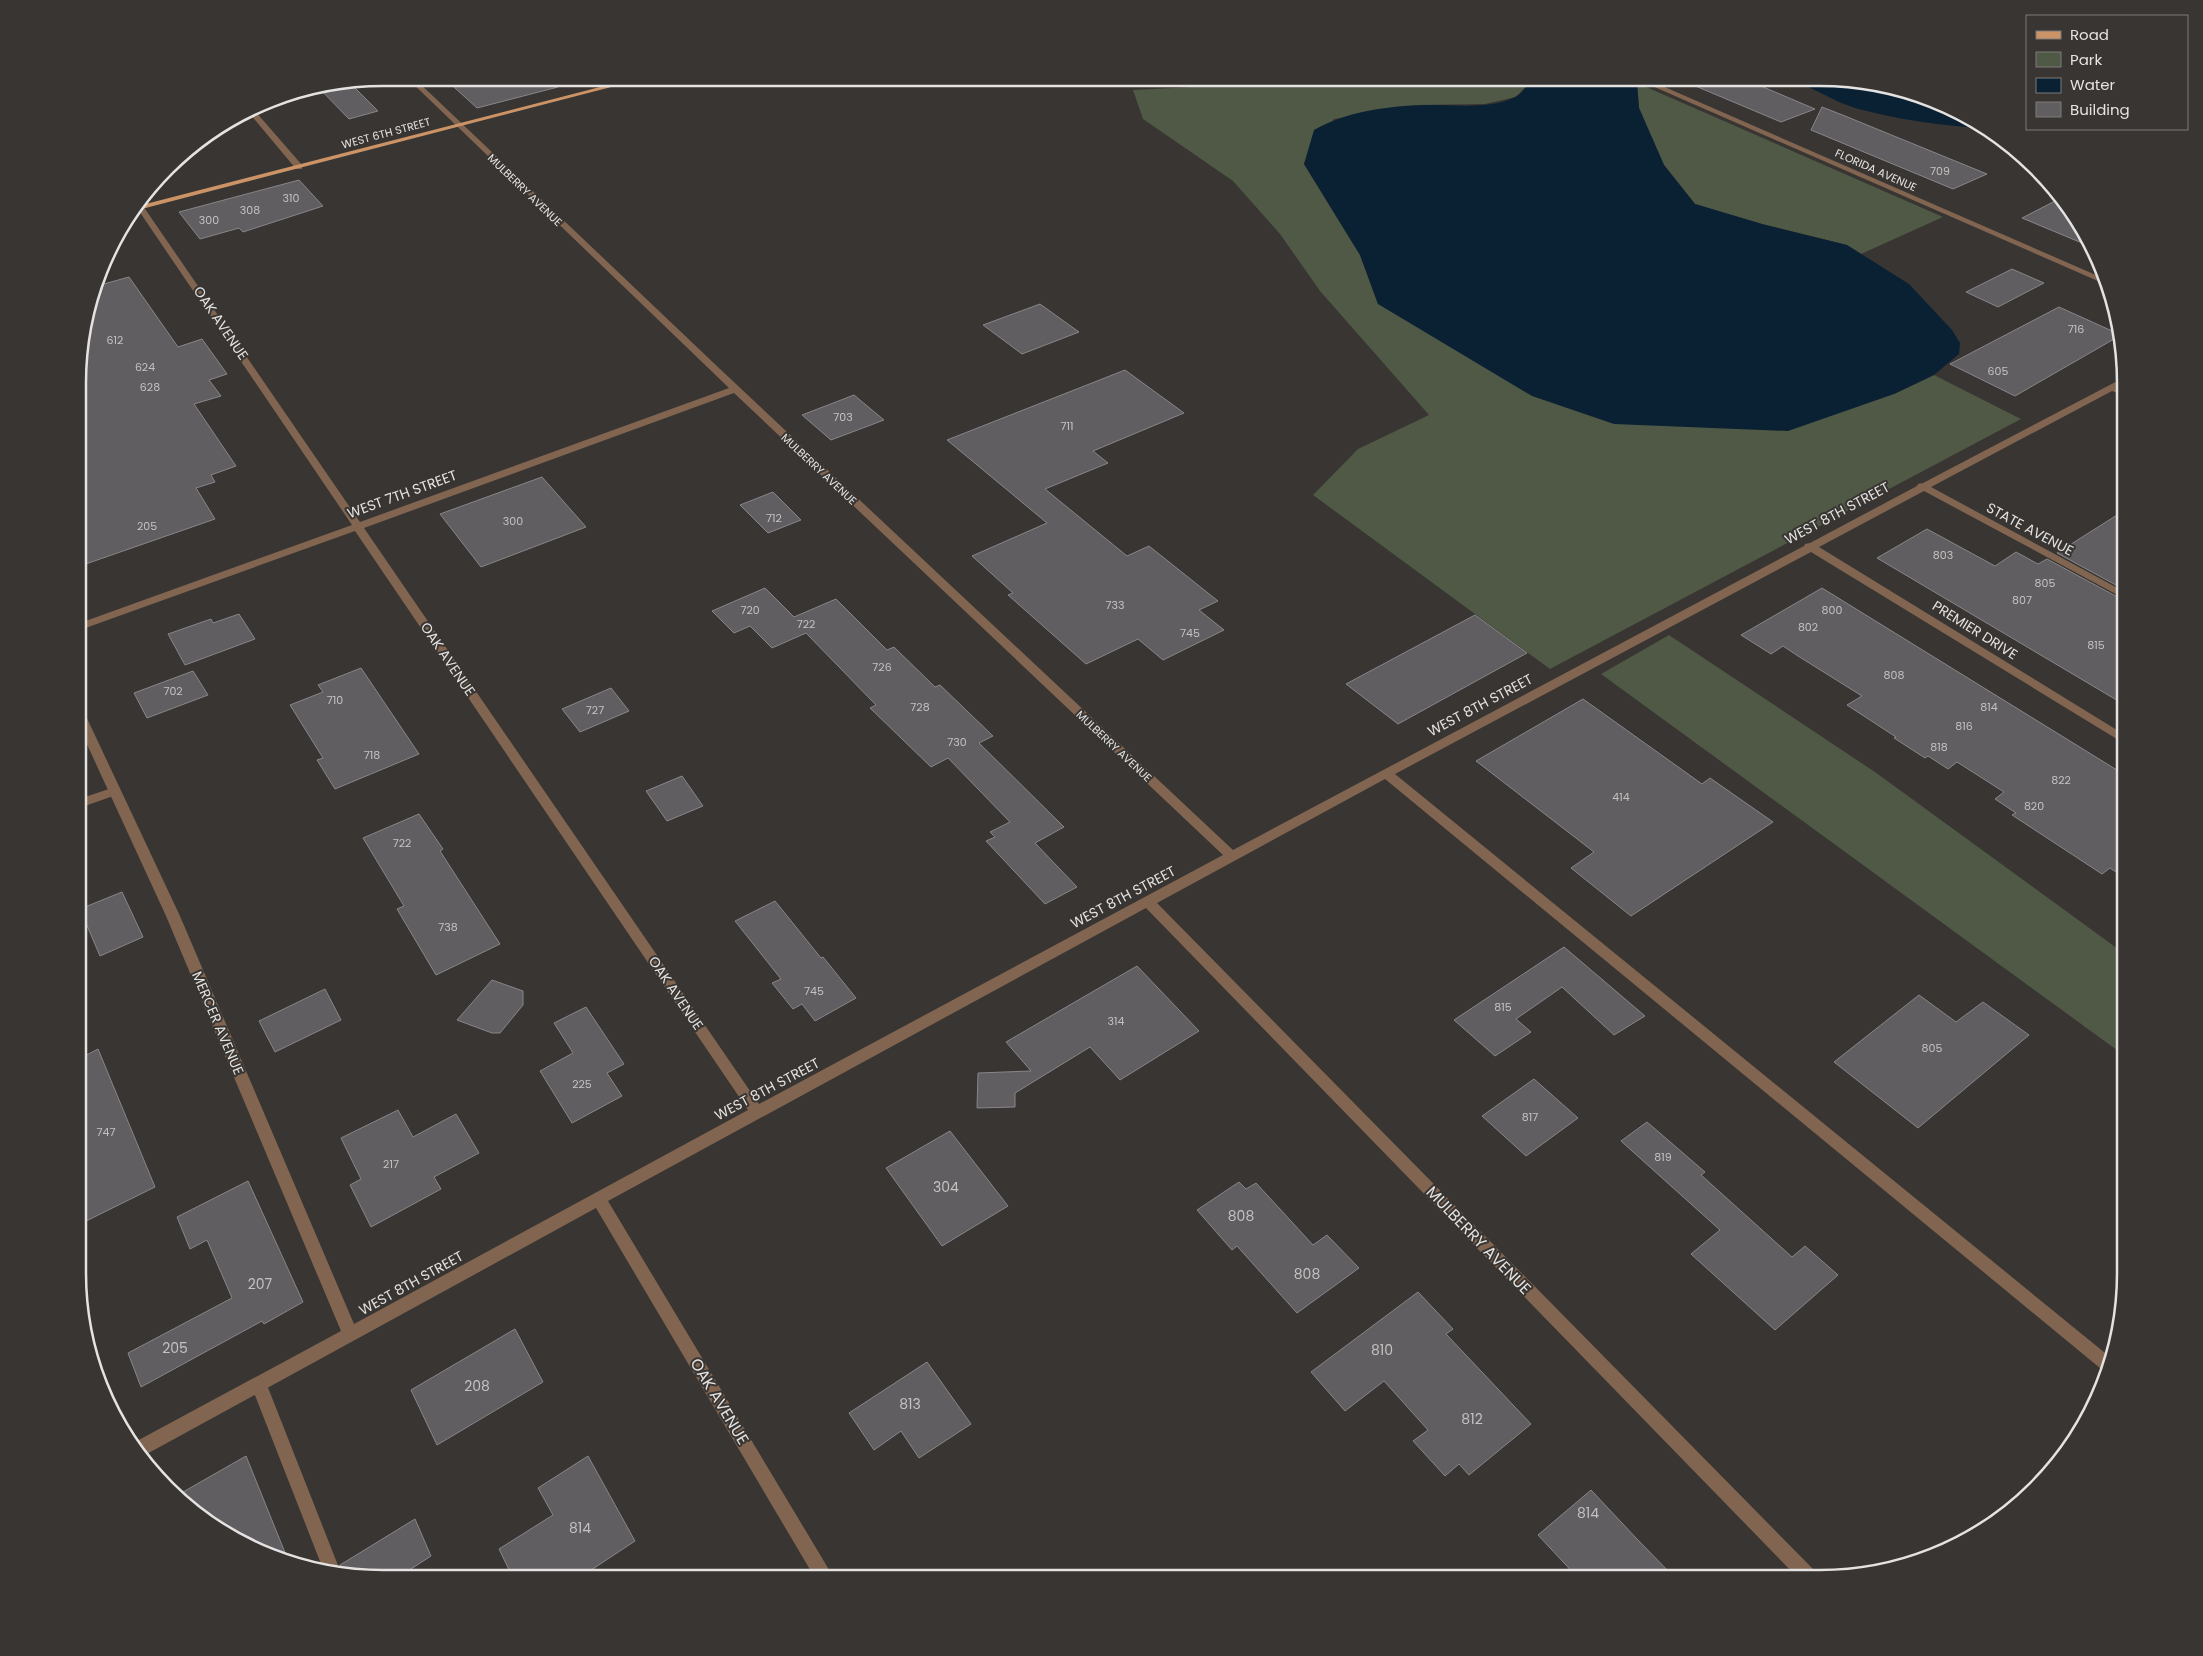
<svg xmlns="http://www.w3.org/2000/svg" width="2203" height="1656" font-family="Poppins,sans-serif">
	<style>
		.green { fill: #4f5945 }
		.water { fill: #0a2134 }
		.building { fill: #605e61; stroke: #88868a }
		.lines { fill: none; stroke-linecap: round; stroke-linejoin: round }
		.lane { fill: #816550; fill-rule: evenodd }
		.street { fill: #816550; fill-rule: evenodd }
		.primary { fill: #cb9366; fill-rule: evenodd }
		.labels { text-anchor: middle; stroke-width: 4; stroke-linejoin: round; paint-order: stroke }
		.far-street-label { font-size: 11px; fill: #e4e3e1; stroke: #383532 }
		.number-label { font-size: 11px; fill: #c3c2c1 }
		.street-label { font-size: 14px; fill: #e4e3e1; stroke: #383532 }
		.near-number-label { font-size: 14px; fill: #c3c2c1 }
		.near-street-label { font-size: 16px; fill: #e4e3e1; stroke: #383532 }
		.rim { fill: none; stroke: #e4e3e1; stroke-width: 2.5 }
	</style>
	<rect width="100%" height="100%" fill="#383532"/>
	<g class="green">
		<polygon points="1352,78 1534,78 1516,97 1485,104 1418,105 1334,119 1304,164 1360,255 1378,304 1894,394 1934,375 2021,419 1550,669 1313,495 1358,449 1429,415 1320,291 1280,234 1233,181 1143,119 1133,90 1212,86 1352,86"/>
		<polygon points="1637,83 1943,217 1861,254 1847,245 1762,224 1695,204 1664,165 1639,108"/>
		<polygon points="1669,635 1875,772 2125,954 2125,1056 1601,674"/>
	</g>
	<g class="water">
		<path d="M 1534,78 L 1625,78 L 1637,83 L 1639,108 L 1664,165 L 1695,204 L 1762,224 L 1847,245 L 1909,284 L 1952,330 L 1960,343 L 1959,354 L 1934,375 L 1894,394 L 1788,431 L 1614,424 L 1532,396 L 1378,304 L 1360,255 L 1304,164 L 1314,130 C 1349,110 1395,105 1434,105 C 1459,105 1491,109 1515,97 C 1522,94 1528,84 1534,78 Z"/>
		<path d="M 1781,78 L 1840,78 L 1937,101 L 1980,128 C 1943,126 1896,119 1859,109 C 1832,102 1809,83 1781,78 Z"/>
	</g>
	<g class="building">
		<polygon points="444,78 557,78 558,87 477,108"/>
		<polygon points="1696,78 1742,78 1815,109 1781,122 1693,85"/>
		<polygon points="350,83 378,111 349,119 319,88"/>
		<polygon points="1822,107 1845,116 1987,174 1953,189 1811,130"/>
		<polygon points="299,180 323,206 243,232 239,228 200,239 179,212"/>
		<polygon points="2057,200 2094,248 2022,218"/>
		<polygon points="2012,269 2044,283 1998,307 1966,292"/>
		<polygon points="129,277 178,347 202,339 227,374 209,380 221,396 194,404 236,466 211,475 215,482 196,488 215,519 80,566 80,343 100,285"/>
		<polygon points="1040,304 1079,332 1022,354 983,325"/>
		<polygon points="2059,307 2121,335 2015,396 1950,364"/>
		<polygon points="1125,370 1184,413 1093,451 1108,463 1045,489 1127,556 1149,546 1218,601 1199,610 1224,630 1163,660 1138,639 1086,664 1008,595 1013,593 972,556 1047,523 947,440"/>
		<polygon points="854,395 884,420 831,440 802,415"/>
		<polygon points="542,477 586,527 481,567 440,514"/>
		<polygon points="773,492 801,520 768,533 740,505"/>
		<polygon points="2125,510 2125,590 2057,553"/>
		<polygon points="1927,529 1995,566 2016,552 2038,564 2047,559 2125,601 2125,705 1877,558"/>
		<polygon points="765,588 794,617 836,599 887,650 894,647 935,687 940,685 993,736 979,743 1064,827 1035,843 1077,887 1045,904 986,841 995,837 990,832 1010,822 948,758 931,767 870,708 876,705 806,633 772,648 750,626 734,633 712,611"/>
		<polygon points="1822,588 2125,775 2125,878 2110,868 2102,874 2012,815 2016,813 1995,799 2004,792 1957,762 1948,769 1928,756 1925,758 1894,738 1896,737 1847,705 1862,696 1798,656 1783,646 1771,654 1741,635"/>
		<polygon points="239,614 255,639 185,665 168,634 211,619 213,623"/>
		<polygon points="1475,615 1527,653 1398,724 1346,684"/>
		<polygon points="361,668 419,754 335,789 317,760 323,758 290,705 323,692 318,685"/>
		<polygon points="193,671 208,695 147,718 134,693"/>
		<polygon points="611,688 629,711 580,732 562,709"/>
		<polygon points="1583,699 1702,784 1710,778 1773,822 1631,916 1571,868 1594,852 1476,761"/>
		<polygon points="682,776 703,806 667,821 646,791"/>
		<polygon points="419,814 443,849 440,851 500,944 436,975 397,909 404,906 363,838"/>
		<polygon points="122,892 143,937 100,956 80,909"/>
		<polygon points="775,901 821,958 823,957 856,998 815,1021 802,1004 793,1009 772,983 781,979 735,921"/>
		<polygon points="1564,947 1645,1016 1614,1035 1562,987 1516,1019 1531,1032 1495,1056 1454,1020"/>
		<polygon points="1137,966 1199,1031 1120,1080 1090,1047 1015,1093 1015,1107 977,1108 978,1073 1031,1071 1006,1042"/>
		<polygon points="492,980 523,991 523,1005 500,1033 492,1033 457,1020"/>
		<polygon points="325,989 341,1020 275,1052 259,1021"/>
		<polygon points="1919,995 1956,1022 1983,1002 2029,1035 1918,1128 1834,1062"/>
		<polygon points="586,1007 624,1064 607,1073 622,1096 572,1123 540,1071 573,1053 554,1023"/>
		<polygon points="98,1049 155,1187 78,1225 79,1059"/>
		<polygon points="1534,1079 1578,1118 1526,1156 1482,1116"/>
		<polygon points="398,1110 413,1137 456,1114 479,1153 434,1177 441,1189 371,1227 350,1185 361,1179 341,1138"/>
		<polygon points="1647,1122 1705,1172 1701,1175 1792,1257 1805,1246 1838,1275 1775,1330 1691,1254 1720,1230 1621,1141"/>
		<polygon points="950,1131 1008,1206 942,1246 886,1168"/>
		<polygon points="248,1181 303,1302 264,1324 262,1321 141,1387 128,1353 232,1298 207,1240 190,1249 177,1217"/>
		<polygon points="1239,1182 1246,1189 1256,1183 1313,1245 1327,1235 1359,1268 1297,1313 1237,1246 1232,1250 1197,1210"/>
		<polygon points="1418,1292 1453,1329 1446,1334 1531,1424 1469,1475 1459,1464 1445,1476 1413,1441 1428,1430 1384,1381 1345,1411 1311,1372"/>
		<polygon points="515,1329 543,1382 437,1445 411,1390"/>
		<polygon points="927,1362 971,1424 919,1458 901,1431 874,1450 849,1413"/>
		<polygon points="246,1456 288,1560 266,1555 182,1503 176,1496"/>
		<polygon points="588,1456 635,1541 579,1578 513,1578 499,1549 553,1515 538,1488"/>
		<polygon points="1591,1490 1637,1539 1675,1578 1578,1578 1538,1535"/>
		<polygon points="415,1519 431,1556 397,1578 363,1578 343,1573 340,1565"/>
	</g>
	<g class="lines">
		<g class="lane">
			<polygon points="1052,78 1059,78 1062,82 1127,78 1123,80 1060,86"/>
			<polygon points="255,111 302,165 302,169 296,169 250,114"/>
			<polygon points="115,787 119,788 121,791 119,794 79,808 79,799"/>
			<polygon points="259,1377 265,1379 267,1385 341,1573 323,1569 251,1385 253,1379"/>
		</g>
		<g class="street">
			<path d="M 407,78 L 414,78 L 720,369 L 1233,850 L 1804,546 L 1805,544 L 1810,543 L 1917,486 L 1918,484 L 1923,483 L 2125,377 L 2125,383 L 2119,387 L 2125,390 L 2125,396 L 2112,391 L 1931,487 L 2125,592 L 2125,599 L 1924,491 L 1819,547 L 2125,735 L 2125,744 L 1811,552 L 1395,774 L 2110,1357 L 2106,1373 L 1385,779 L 1157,903 L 1816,1572 L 1819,1578 L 1798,1578 L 1146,908 L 608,1201 L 834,1578 L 815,1578 L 596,1208 L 145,1455 L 135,1442 L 341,1331 L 166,916 L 79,727 L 79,710 L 85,714 L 180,916 L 354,1324 L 748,1110 L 355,531 L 80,630 L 80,623 L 352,525 L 137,208 L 141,203 L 360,522 L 729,388 ZM 734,393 L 1223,855 L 759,1104 L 364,528 Z"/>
			<polygon points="1634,78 1644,78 2105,279 2107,285"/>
		</g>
		<polygon class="primary" points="635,78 646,78 134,211 138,206"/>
	</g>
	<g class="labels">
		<g class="far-street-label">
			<text transform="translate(386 133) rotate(-15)" y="4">WEST 6TH STREET</text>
			<text transform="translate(1876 170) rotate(24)" y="4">FLORIDA AVENUE</text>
			<text transform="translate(525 190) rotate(44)" y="4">MULBERRY AVENUE</text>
			<text transform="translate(819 469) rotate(43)" y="4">MULBERRY AVENUE</text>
			<text transform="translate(1114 746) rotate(43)" y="4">MULBERRY AVENUE</text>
		</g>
		<g class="number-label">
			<text x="1940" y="175">709</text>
			<text x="291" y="202">310</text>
			<text x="250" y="214">308</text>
			<text x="209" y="224">300</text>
			<text x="2076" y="333">716</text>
			<text x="115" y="344">612</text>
			<text x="145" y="371">624</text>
			<text x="1998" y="375">605</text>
			<text x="150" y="391">628</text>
			<text x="843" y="421">703</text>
			<text x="1067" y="430">711</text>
			<text x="774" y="522">712</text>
			<text x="513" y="525">300</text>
			<text x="147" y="530">205</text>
			<text x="1943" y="559">803</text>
			<text x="2045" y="587">805</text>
			<text x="2022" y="604">807</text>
			<text x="1115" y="609">733</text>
			<text x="750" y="614">720</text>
			<text x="1832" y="614">800</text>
			<text x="806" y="628">722</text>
			<text x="1808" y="631">802</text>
			<text x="1190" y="637">745</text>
			<text x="2096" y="649">815</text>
			<text x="882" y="671">726</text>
			<text x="1894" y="679">808</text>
			<text x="173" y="695">702</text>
			<text x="335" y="704">710</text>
			<text x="920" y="711">728</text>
			<text x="1989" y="711">814</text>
			<text x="595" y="714">727</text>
			<text x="1964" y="730">816</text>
			<text x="957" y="746">730</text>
			<text x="1939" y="751">818</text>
			<text x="372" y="759">718</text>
			<text x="2061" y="784">822</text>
			<text x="1621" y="801">414</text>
			<text x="2034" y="810">820</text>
			<text x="402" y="847">722</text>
			<text x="448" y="931">738</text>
			<text x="814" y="995">745</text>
			<text x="1503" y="1011">815</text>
			<text x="1116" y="1025">314</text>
			<text x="1932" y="1052">805</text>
			<text x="582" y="1088">225</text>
			<text x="1530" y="1121">817</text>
			<text x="106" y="1136">747</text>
			<text x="1663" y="1161">819</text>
			<text x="391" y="1168">217</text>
		</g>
		<g class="street-label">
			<text transform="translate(221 323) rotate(56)" y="5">OAK AVENUE</text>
			<text transform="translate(402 494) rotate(-20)" y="5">WEST 7TH STREET</text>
			<text transform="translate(1837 513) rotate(-28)" y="5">WEST 8TH STREET</text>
			<text transform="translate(2030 529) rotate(28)" y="5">STATE AVENUE</text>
			<text transform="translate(1975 630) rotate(32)" y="5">PREMIER DRIVE</text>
			<text transform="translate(448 659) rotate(56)" y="5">OAK AVENUE</text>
			<text transform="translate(1480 705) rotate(-28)" y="5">WEST 8TH STREET</text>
			<text transform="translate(1123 897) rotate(-28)" y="5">WEST 8TH STREET</text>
			<text transform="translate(676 993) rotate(56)" y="5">OAK AVENUE</text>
			<text transform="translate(218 1023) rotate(67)" y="5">MERCER AVENUE</text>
			<text transform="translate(767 1089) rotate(-28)" y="5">WEST 8TH STREET</text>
			<text transform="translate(411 1283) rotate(-29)" y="5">WEST 8TH STREET</text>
		</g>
		<g class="near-number-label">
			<text x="946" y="1192">304</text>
			<text x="1241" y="1221">808</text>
			<text x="1307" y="1279">808</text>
			<text x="260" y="1289">207</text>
			<text x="175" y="1353">205</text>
			<text x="1382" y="1355">810</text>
			<text x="477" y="1391">208</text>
			<text x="910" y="1409">813</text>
			<text x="1472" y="1424">812</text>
			<text x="1588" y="1518">814</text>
			<text x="580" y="1533">814</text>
		</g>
		<g class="near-street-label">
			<text transform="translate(1479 1240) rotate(46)" y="6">MULBERRY AVENUE</text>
			<text transform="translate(720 1401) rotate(59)" y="6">OAK AVENUE</text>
		</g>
	</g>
	<path d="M0 0H2203V1656H0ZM383 86H1820A297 297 0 0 1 2117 383V1273A297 297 0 0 1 1820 1570H383A297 297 0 0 1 86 1273V383A297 297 0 0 1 383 86Z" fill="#383532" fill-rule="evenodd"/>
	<path class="rim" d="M383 86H1820A297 297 0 0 1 2117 383V1273A297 297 0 0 1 1820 1570H383A297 297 0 0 1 86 1273V383A297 297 0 0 1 383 86Z"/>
	<rect x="2026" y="15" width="162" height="115" fill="#383532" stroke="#7d7b78"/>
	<rect x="2036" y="31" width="25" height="8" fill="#cb9366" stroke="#7d7b78"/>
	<text x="2070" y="40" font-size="15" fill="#e4e3e1">Road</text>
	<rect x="2036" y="52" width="25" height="15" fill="#4f5945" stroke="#7d7b78"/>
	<text x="2070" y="65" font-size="15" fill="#e4e3e1">Park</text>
	<rect x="2036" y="78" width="25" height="15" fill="#0a2134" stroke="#7d7b78"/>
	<text x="2070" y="90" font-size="15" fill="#e4e3e1">Water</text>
	<rect x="2036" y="102" width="25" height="15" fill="#605e61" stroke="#7d7b78"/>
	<text x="2070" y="115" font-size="15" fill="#e4e3e1">Building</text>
</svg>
